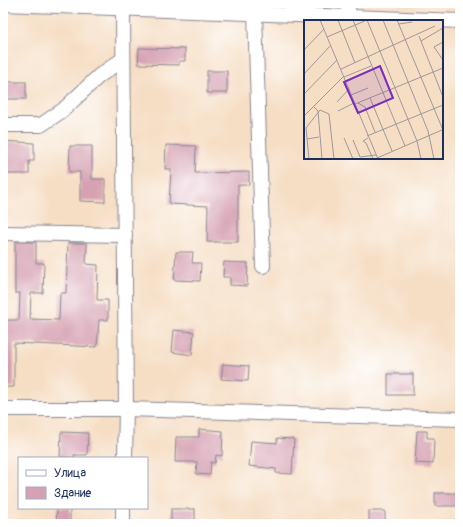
<svg xmlns="http://www.w3.org/2000/svg" width="463" height="527" font-family="Pangolin,sans-serif">
	<style>
		.building { fill: #d6a1b2 }
		.lines { fill: none; stroke-linecap: round; stroke-linejoin: round }
		.minor-casing { stroke: #888691; stroke-width: 16 }
		.minor { stroke: #fff; stroke-width: 14 }
		.inset-road { fill: none; stroke: #9e989b; stroke-width: 1 }
		.view { fill: #7b2cbf; fill-opacity: 0.15; stroke: #7b2cbf; stroke-width: 2 }
		.inset-edge { fill: none; stroke: #1b2f5e; stroke-width: 2 }
	</style>
	<rect width="100%" height="100%" fill="#fff"/>
	<filter id="ink" filterUnits="userSpaceOnUse"><feTurbulence type="fractalNoise" baseFrequency=".025" numOctaves="2"/><feDisplacementMap in="SourceGraphic" scale="8" xChannelSelector="R" yChannelSelector="G"/><feConvolveMatrix kernelMatrix="1 2 1 2 8 2 1 2 1" color-interpolation-filters="sRGB"/></filter>
	<filter id="wash" filterUnits="userSpaceOnUse"><feTurbulence type="fractalNoise" baseFrequency=".012" numOctaves="4" result="noise"/><feDisplacementMap in="SourceGraphic" scale="16" xChannelSelector="R" yChannelSelector="G"/><feGaussianBlur stdDeviation="0.9" result="paint"/><feColorMatrix in="noise" values="0 0 0 0 0 0 0 0 0 0 0 0 0 0 0 0 0 1.4 0 .05"/><feComposite in="paint" operator="in"/></filter>
	<g filter="url(#wash)">
		<rect width="100%" height="100%" fill="#f6dec4"/>
		<g id="blocks">
			<g class="building">
				<polygon points="139,48 185,49 185,61 179,61 179,65 138,64"/>
				<rect x="207" y="71" width="20" height="22"/>
				<rect x="3" y="82" width="23" height="17"/>
				<polygon points="3,141 34,143 34,161 29,161 29,174 3,174"/>
				<polygon points="166,145 196,146 195,173 249,172 249,185 238,185 238,242 207,242 208,206 169,204 171,169 165,169"/>
				<polygon points="70,146 92,146 92,179 105,179 105,202 80,201 80,172 69,172"/>
				<polygon points="15,242 36,242 36,263 44,263 43,293 31,293 30,319 59,320 60,293 66,293 68,243 87,243 86,264 98,265 97,300 108,300 108,320 99,320 97,347 14,343 14,387 3,387 3,320 19,320 20,293 15,293"/>
				<polygon points="176,252 193,252 192,263 201,263 200,281 174,280"/>
				<polygon points="224,262 248,263 247,286 230,285 230,277 223,277"/>
				<polygon points="174,330 194,332 192,355 172,352"/>
				<polygon points="223,364 249,366 248,381 221,379"/>
				<rect x="388" y="374" width="25" height="21"/>
				<polygon points="199,429 223,431 222,456 216,455 215,463 211,462 210,475 196,474 197,462 175,462 176,437 199,437"/>
				<polygon points="417,431 427,431 427,438 434,438 433,464 415,463"/>
				<polygon points="61,432 88,433 87,455 74,455 74,458 60,457"/>
				<polygon points="277,438 294,439 292,474 276,473 276,469 249,466 251,441 277,443"/>
				<rect x="435" y="493" width="25" height="13"/>
				<polygon points="57,508 70,508 70,524 56,524"/>
				<rect x="171" y="509" width="24" height="15"/>
				<rect x="369" y="511" width="16" height="13"/>
			</g>
		</g>
	</g>
	<g filter="url(#ink)">
		<use href="#blocks" fill-opacity="0" stroke="#888691" stroke-width="1"/>
		<g class="lines">
			<g class="minor-casing">
				<g id="minor">
					<polyline points="347,3 350,18"/>
					<polyline points="3,4 460,21"/>
					<polyline points="123,9 126,409 125,458"/>
					<polyline points="255,13 263,266"/>
					<polyline points="3,125 41,125 63,110 99,76 123,59"/>
					<polyline points="3,233 125,235"/>
					<polyline points="3,409 126,409 460,419"/>
					<polyline points="123,524 123,508"/>
				</g>
			</g>
			<use href="#minor" class="minor"/>
		</g>
	</g>
	<g transform="translate(304 20)">
		<rect width="139" height="139" fill="#f6dec4"/>
		<path class="inset-road" d="M 16,0 L 74,139M 34,0 L 51,43M 49,0 L 101,126M 63,0 L 113,121 L 117,139M 79,0 L 124,111 L 130,139M 93,0 L 139,110M 95,4 L 108,2M 115,16 L 139,77M 23,17 L 63,0M 117,21 L 139,8M 139,22 L 130,27 L 139,40M 0,30 L 20,9M 37,49 L 131,6M 0,54 L 27,25M 40,57 L 67,46M 0,74 L 33,40M 47,75 L 64,68M 66,78 L 88,131M 33,82 L 45,69M 54,83 L 61,87 L 71,112M 51,84 L 139,48M 9,86 L 14,91 L 18,139M 34,91 L 50,83M 0,96 L 40,56M 63,116 L 139,85M 40,118 L 49,139M 64,118 L 59,121 L 62,123 L 69,139M 3,119 L 15,117M 49,120 L 56,137 L 72,135M 73,138 L 138,110M 5,139 L 2,108 L 16,90 L 25,94 L 30,139"/>
		<path class="view" d="M 76,46 L 89,78 L 54,93 L 40,62 Z"/>
		<rect width="139" height="139" class="inset-edge"/>
	</g>
	<rect width="463" height="527" fill="none" stroke="#fff" stroke-width="16"/>
	<rect x="18" y="457" width="130" height="52" fill="#ffffff" stroke="#a4acbf"/>
	<rect x="26" y="470" width="20" height="6" fill="#ffffff" stroke="#a4acbf"/>
	<text x="54" y="477" font-size="12" fill="#1b2f5e">Улица</text>
	<rect x="26" y="487" width="20" height="12" fill="#d6a1b2" stroke="#a4acbf"/>
	<text x="54" y="497" font-size="12" fill="#1b2f5e">Здание</text>
</svg>
